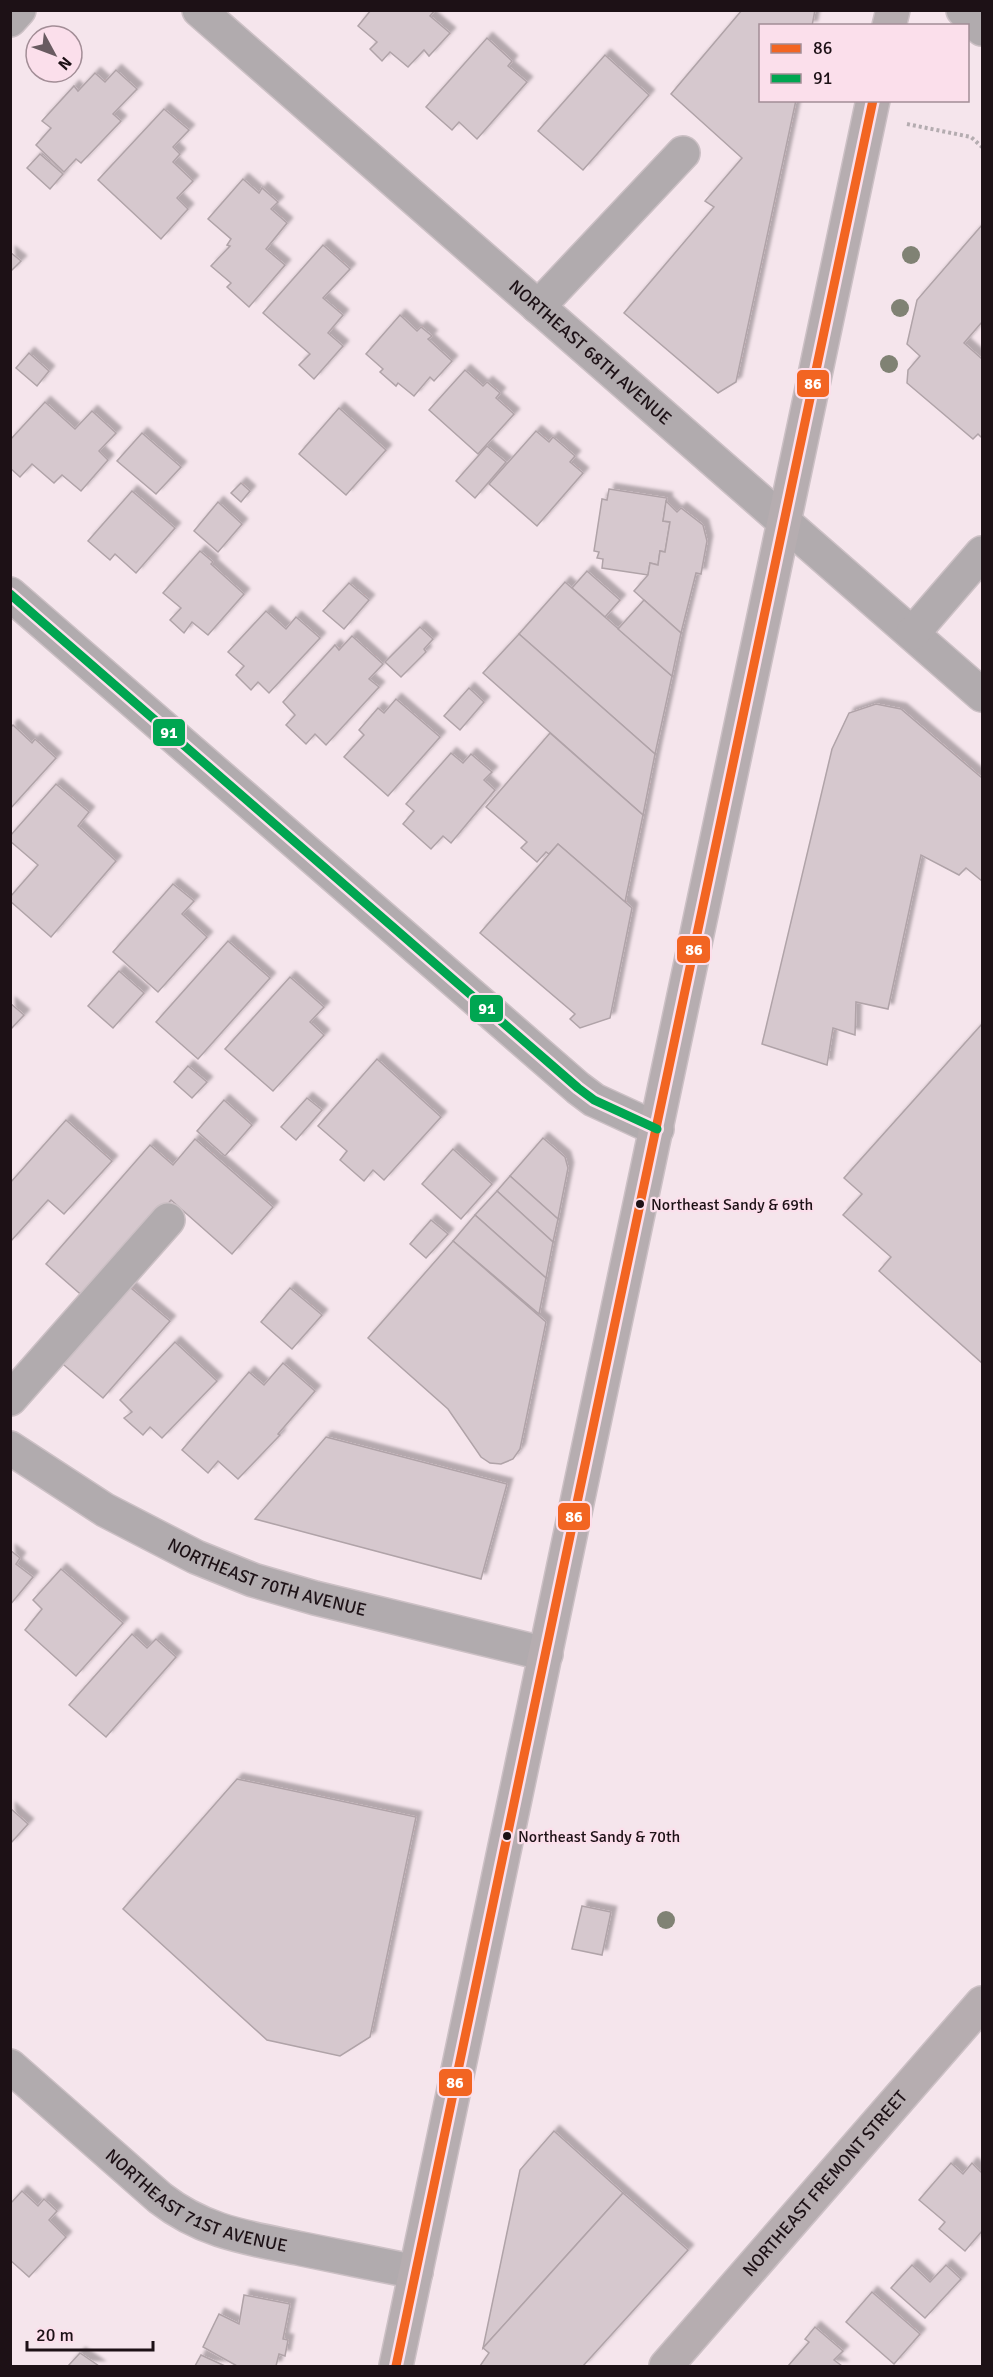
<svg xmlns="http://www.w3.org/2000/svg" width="993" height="2377" font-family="Signika,sans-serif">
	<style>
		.building { fill: #d6c8ce; stroke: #b0a3a8; stroke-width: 1.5; filter: url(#shadow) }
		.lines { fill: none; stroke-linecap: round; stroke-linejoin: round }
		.minor-casing { stroke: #ccc0c5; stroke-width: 36 }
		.major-casing { stroke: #ccc0c5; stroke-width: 36 }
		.path { stroke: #b4acb0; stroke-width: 4; stroke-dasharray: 3 3; stroke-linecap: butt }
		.minor { stroke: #b1abae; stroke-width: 33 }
		.major { stroke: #b6adb0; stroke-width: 33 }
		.bus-1-casing { stroke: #fbdfeb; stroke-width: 14 }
		.bus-2-casing { stroke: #fbdfeb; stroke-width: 14 }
		.bus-1 { stroke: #f26522; stroke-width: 9 }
		.bus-2 { stroke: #00a651; stroke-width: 9 }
		.tree { fill: #808274 }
		.bus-dot { fill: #1d1116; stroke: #fbdfeb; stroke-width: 2 }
		.labels { text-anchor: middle; stroke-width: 4.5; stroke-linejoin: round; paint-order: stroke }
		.bus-label { font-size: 16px; fill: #1d1116; stroke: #fbdfeb; text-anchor: start }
		.street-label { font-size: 18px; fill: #1d1116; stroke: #fbdfeb }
		.line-badge { stroke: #fbdfeb; stroke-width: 2 }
		.badge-label { font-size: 16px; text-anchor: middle; font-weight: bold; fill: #fff }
	</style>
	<defs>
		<filter id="shadow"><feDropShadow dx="5.5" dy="-5.5" stdDeviation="1.5" flood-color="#0004"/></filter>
	</defs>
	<rect width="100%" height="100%" fill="#f5e5ec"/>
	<g class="building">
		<polygon points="371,10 435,10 430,16 450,33 429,56 424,50 408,67 390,52 382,61 370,49 377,42 358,26"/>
		<polygon points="742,10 815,10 812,26 760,26 760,100 796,100 736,382 718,393 624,313 714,207 705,201 742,158 671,94"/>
		<polygon points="487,38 512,61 508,66 527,82 477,139 459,122 452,130 426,107"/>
		<polygon points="605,55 649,95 583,170 538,131"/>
		<polygon points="116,70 137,89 113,114 121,121 81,163 76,159 64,172 36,145 51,128 42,121 74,86 78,91 95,73 105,82"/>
		<polygon points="164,109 189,130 173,147 180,154 173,162 193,181 177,198 188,209 161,239 98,180"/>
		<polygon points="40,154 63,174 50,189 27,168"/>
		<polygon points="243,179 259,193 262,188 278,202 271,209 287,223 266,249 285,265 249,307 227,287 231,283 211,266 230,246 227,245 231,239 208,219"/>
		<polygon points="982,225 982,322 964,343 982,359 982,438 978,434 973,439 907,383 908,370 920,356 907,344 917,300"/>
		<polygon points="323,245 350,269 323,298 343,315 328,333 343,346 314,379 299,365 310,354 263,313"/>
		<polygon points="10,252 21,261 10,272"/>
		<polygon points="400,315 417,331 421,327 432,336 428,339 452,361 434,381 430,377 414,396 398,383 396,386 380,372 383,369 366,354"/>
		<polygon points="29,353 49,371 37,386 16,368"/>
		<polygon points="465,370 483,386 487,382 500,393 496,398 514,414 478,454 429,410"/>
		<polygon points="45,402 75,429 92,411 116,433 99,451 108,460 81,491 62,475 54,483 32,464 20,477 10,468 10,440"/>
		<polygon points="339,408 386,450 346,495 299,454"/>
		<polygon points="536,431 549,442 553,437 575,456 570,462 583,473 537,526 489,484"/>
		<polygon points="142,433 181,467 156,494 117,461"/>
		<polygon points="487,446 506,462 475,498 456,481"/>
		<polygon points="241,483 250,491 241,502 231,493"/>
		<polygon points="609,489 667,498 663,521 670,522 665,552 660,551 658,565 650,563 648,575 602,568 603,559 597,558 599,552 594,551 602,499 607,500"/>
		<polygon points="132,491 175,528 136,573 115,554 110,560 88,541"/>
		<polygon points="666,501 677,512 681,508 703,525 707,541 701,574 696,573 681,633 634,591 648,575 650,563 658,565 660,551 665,552 670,522 663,521"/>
		<polygon points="218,502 242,524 218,552 194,531"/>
		<polygon points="200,551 213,562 211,564 244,594 208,635 192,622 184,633 170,620 181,608 163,593"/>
		<polygon points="587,571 620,600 605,617 572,588"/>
		<polygon points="565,582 672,676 655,754 519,634"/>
		<polygon points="349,583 369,600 344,629 323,611"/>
		<polygon points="644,600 681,633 672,676 618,629"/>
		<polygon points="266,611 286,629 296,617 320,638 269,693 258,682 251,690 236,675 244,666 228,652"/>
		<polygon points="420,627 433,639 424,649 426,652 401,677 385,662"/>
		<polygon points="519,634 655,754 643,815 483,673"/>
		<polygon points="352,636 383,664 369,679 379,687 326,745 315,734 306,744 286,725 295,715 283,702 335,645 339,650"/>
		<polygon points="469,688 484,702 460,730 444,716"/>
		<polygon points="396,699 440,737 388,796 344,757 364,735 359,730 378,708 384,713"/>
		<polygon points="876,704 901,709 982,778 982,881 966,868 959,875 921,855 888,1009 856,1002 855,1035 833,1028 827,1065 762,1044 832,749 849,713"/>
		<polygon points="13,725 32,743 35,739 56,758 10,809 10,728"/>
		<polygon points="550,733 643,815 625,902 558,844 549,854 546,852 537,862 521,848 527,842 486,807"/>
		<polygon points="451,753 463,763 471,754 492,772 484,780 495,790 451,843 443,836 431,849 403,824 414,811 406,804"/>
		<polygon points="56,784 89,812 78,826 116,861 51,937 10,901 10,897 38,865 10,841 10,836"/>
		<polygon points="558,844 632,908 610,1018 580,1028 570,1019 575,1014 480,933"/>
		<polygon points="173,884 194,901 182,914 207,937 158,992 113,952"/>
		<polygon points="228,941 270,978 198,1059 156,1022"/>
		<polygon points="119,971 144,993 113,1028 88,1006"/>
		<polygon points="290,977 324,1007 310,1022 324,1035 273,1091 225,1049"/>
		<polygon points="10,1003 24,1015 10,1030"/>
		<polygon points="982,1024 982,1363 879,1271 891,1257 843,1215 862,1194 844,1178"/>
		<polygon points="377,1059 441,1117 384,1180 373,1170 364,1181 340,1160 347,1151 318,1126"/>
		<polygon points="188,1066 207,1082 192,1098 174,1082"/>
		<polygon points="307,1098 322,1110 296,1140 281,1127"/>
		<polygon points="224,1100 252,1125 225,1156 197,1131"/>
		<polygon points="66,1120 112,1161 64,1214 48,1200 10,1242 10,1183"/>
		<polygon points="543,1138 565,1157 568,1168 558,1219 510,1176"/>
		<polygon points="195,1139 273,1207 232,1254 171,1200 86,1299 46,1264 150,1145 173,1165"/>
		<polygon points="453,1149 492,1184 461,1219 422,1184"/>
		<polygon points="510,1176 558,1219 553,1242 497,1191"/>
		<polygon points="497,1191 553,1242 546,1278 475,1215"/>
		<polygon points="475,1215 546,1278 539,1314 453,1241"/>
		<polygon points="431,1220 448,1234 426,1258 410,1244"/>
		<polygon points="453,1241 546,1322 520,1449 513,1459 501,1464 490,1463 481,1457 448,1409 368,1338"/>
		<polygon points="125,1283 170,1321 103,1398 58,1360"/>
		<polygon points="290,1288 322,1315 292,1349 261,1322"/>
		<polygon points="175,1342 217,1381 162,1438 150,1427 143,1435 124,1418 132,1412 120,1400"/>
		<polygon points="283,1363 315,1391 278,1434 280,1435 238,1479 218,1461 208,1473 182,1450 249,1372 264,1385"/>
		<polygon points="326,1437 507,1484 481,1579 255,1519"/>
		<polygon points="10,1550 20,1558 16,1564 33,1577 10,1605"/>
		<polygon points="61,1569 123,1623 76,1676 25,1630 42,1609 33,1600"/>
		<polygon points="132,1634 147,1648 156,1639 176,1657 106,1737 69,1705"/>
		<polygon points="237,1779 416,1817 370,2037 340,2056 267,2040 123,1909"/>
		<polygon points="10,1808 28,1824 10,1844"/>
		<polygon points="582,1906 611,1912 602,1955 572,1949"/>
		<polygon points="554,2131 623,2193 483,2348 520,2170"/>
		<polygon points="951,2163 963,2174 972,2163 982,2173 982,2231 965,2251 939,2229 945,2222 919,2200"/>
		<polygon points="22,2191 38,2206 44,2199 57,2211 49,2220 66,2237 29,2277 10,2260 10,2204"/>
		<polygon points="623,2193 688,2250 583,2366 480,2366 489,2353 483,2348"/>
		<polygon points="912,2265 930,2282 946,2265 961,2279 925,2318 891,2288"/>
		<polygon points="872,2292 920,2334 894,2364 846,2322"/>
		<polygon points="244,2295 290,2304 283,2339 288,2340 285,2356 279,2354 276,2366 237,2366 203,2347 219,2314 239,2324"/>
		<polygon points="815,2327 843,2351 834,2360 842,2366 788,2366 809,2342 805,2339"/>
		<polygon points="80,2353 99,2366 68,2366"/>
		<polygon points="201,2355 225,2366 195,2366"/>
	</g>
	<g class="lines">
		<g class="minor-casing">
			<g id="minor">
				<path id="s1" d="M 199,10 L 982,695"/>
				<polyline points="963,10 982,29"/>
				<polyline points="10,20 19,10"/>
				<polyline points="538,307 683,153"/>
				<polyline points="10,594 578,1088 594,1100 657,1129"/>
				<polyline points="913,633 982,553"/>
				<polyline points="10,1399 168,1220"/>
				<path id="s2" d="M 10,1448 L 105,1510 L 196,1557 L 253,1580 L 315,1598 L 546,1654"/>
				<path id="s3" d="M 10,2066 L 160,2198 C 205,2233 249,2238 302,2249 C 340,2257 378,2264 416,2272"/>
			</g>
		</g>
		<g class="major-casing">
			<g id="major">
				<polyline points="889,26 893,10"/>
				<polyline points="396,2366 578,1498 873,100"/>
				<path id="s4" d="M 666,2366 L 982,2003"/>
			</g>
		</g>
		<polyline class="path" points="907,124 971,137 982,147"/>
		<use href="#minor" class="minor"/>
		<use href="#major" class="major"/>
		<g class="bus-1-casing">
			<polyline id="bus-1" points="396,2366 578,1498 873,100"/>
		</g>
		<g class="bus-2-casing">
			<polyline id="bus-2" points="10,594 578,1088 594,1100 657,1129"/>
		</g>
		<use href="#bus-1" class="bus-1"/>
		<use href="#bus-2" class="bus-2"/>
	</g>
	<g class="tree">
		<circle cx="911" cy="255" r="9"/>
		<circle cx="900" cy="308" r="9"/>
		<circle cx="889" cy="364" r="9"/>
		<circle cx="666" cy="1920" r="9"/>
	</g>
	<g class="bus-dot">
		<circle cx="640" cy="1204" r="5"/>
		<circle cx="507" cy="1836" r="5"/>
	</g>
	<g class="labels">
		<g class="bus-label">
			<text x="651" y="1210">Northeast Sandy &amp; 69th</text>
			<text x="518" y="1842">Northeast Sandy &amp; 70th</text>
		</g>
		<g class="street-label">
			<text dy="6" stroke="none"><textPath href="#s1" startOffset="520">NORTHEAST 68TH AVENUE</textPath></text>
			<text dy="6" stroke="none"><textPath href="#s2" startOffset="290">NORTHEAST 70TH AVENUE</textPath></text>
			<text dy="6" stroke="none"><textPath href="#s4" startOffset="242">NORTHEAST FREMONT STREET</textPath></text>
			<text dy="6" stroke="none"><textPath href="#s3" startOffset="234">NORTHEAST 71ST AVENUE</textPath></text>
		</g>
	</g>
	<g class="line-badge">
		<rect x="796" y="369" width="34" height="29" rx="6" fill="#f26522"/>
		<rect x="152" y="718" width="34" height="29" rx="6" fill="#00a651"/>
		<rect x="676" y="935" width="35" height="29" rx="6" fill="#f26522"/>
		<rect x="469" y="994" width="35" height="29" rx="6" fill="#00a651"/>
		<rect x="557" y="1502" width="34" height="29" rx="6" fill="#f26522"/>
		<rect x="438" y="2068" width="35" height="29" rx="6" fill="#f26522"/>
	</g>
	<g class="badge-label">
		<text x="813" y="389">86</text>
		<text x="169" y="738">91</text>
		<text x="694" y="955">86</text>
		<text x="487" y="1014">91</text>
		<text x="574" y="1522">86</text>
		<text x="455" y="2088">86</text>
	</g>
	<rect width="993" height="2377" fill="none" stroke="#1d1116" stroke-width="24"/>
	<rect x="759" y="24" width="210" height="78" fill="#fbdfeb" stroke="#a28d96" stroke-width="1.5"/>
	<rect x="771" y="44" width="30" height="9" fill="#f26522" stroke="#a28d96" stroke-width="1.5"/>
	<text x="813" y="54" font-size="18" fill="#1d1116">86</text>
	<rect x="771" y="74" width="30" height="9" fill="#00a651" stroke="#a28d96" stroke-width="1.5"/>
	<text x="813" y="84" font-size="18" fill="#1d1116">91</text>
	<g transform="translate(54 54) rotate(131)"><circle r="28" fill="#fbdfeb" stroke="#a28d96" stroke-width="1.5"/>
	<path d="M0-4.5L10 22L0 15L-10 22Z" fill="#695b61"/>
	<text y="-9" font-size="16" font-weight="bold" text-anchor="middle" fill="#1d1116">N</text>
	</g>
	<path d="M27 2341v9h126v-9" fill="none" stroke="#1d1116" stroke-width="3"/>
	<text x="36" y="2341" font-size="18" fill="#1d1116" stroke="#fbdfeb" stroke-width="4.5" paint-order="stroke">20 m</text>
</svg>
